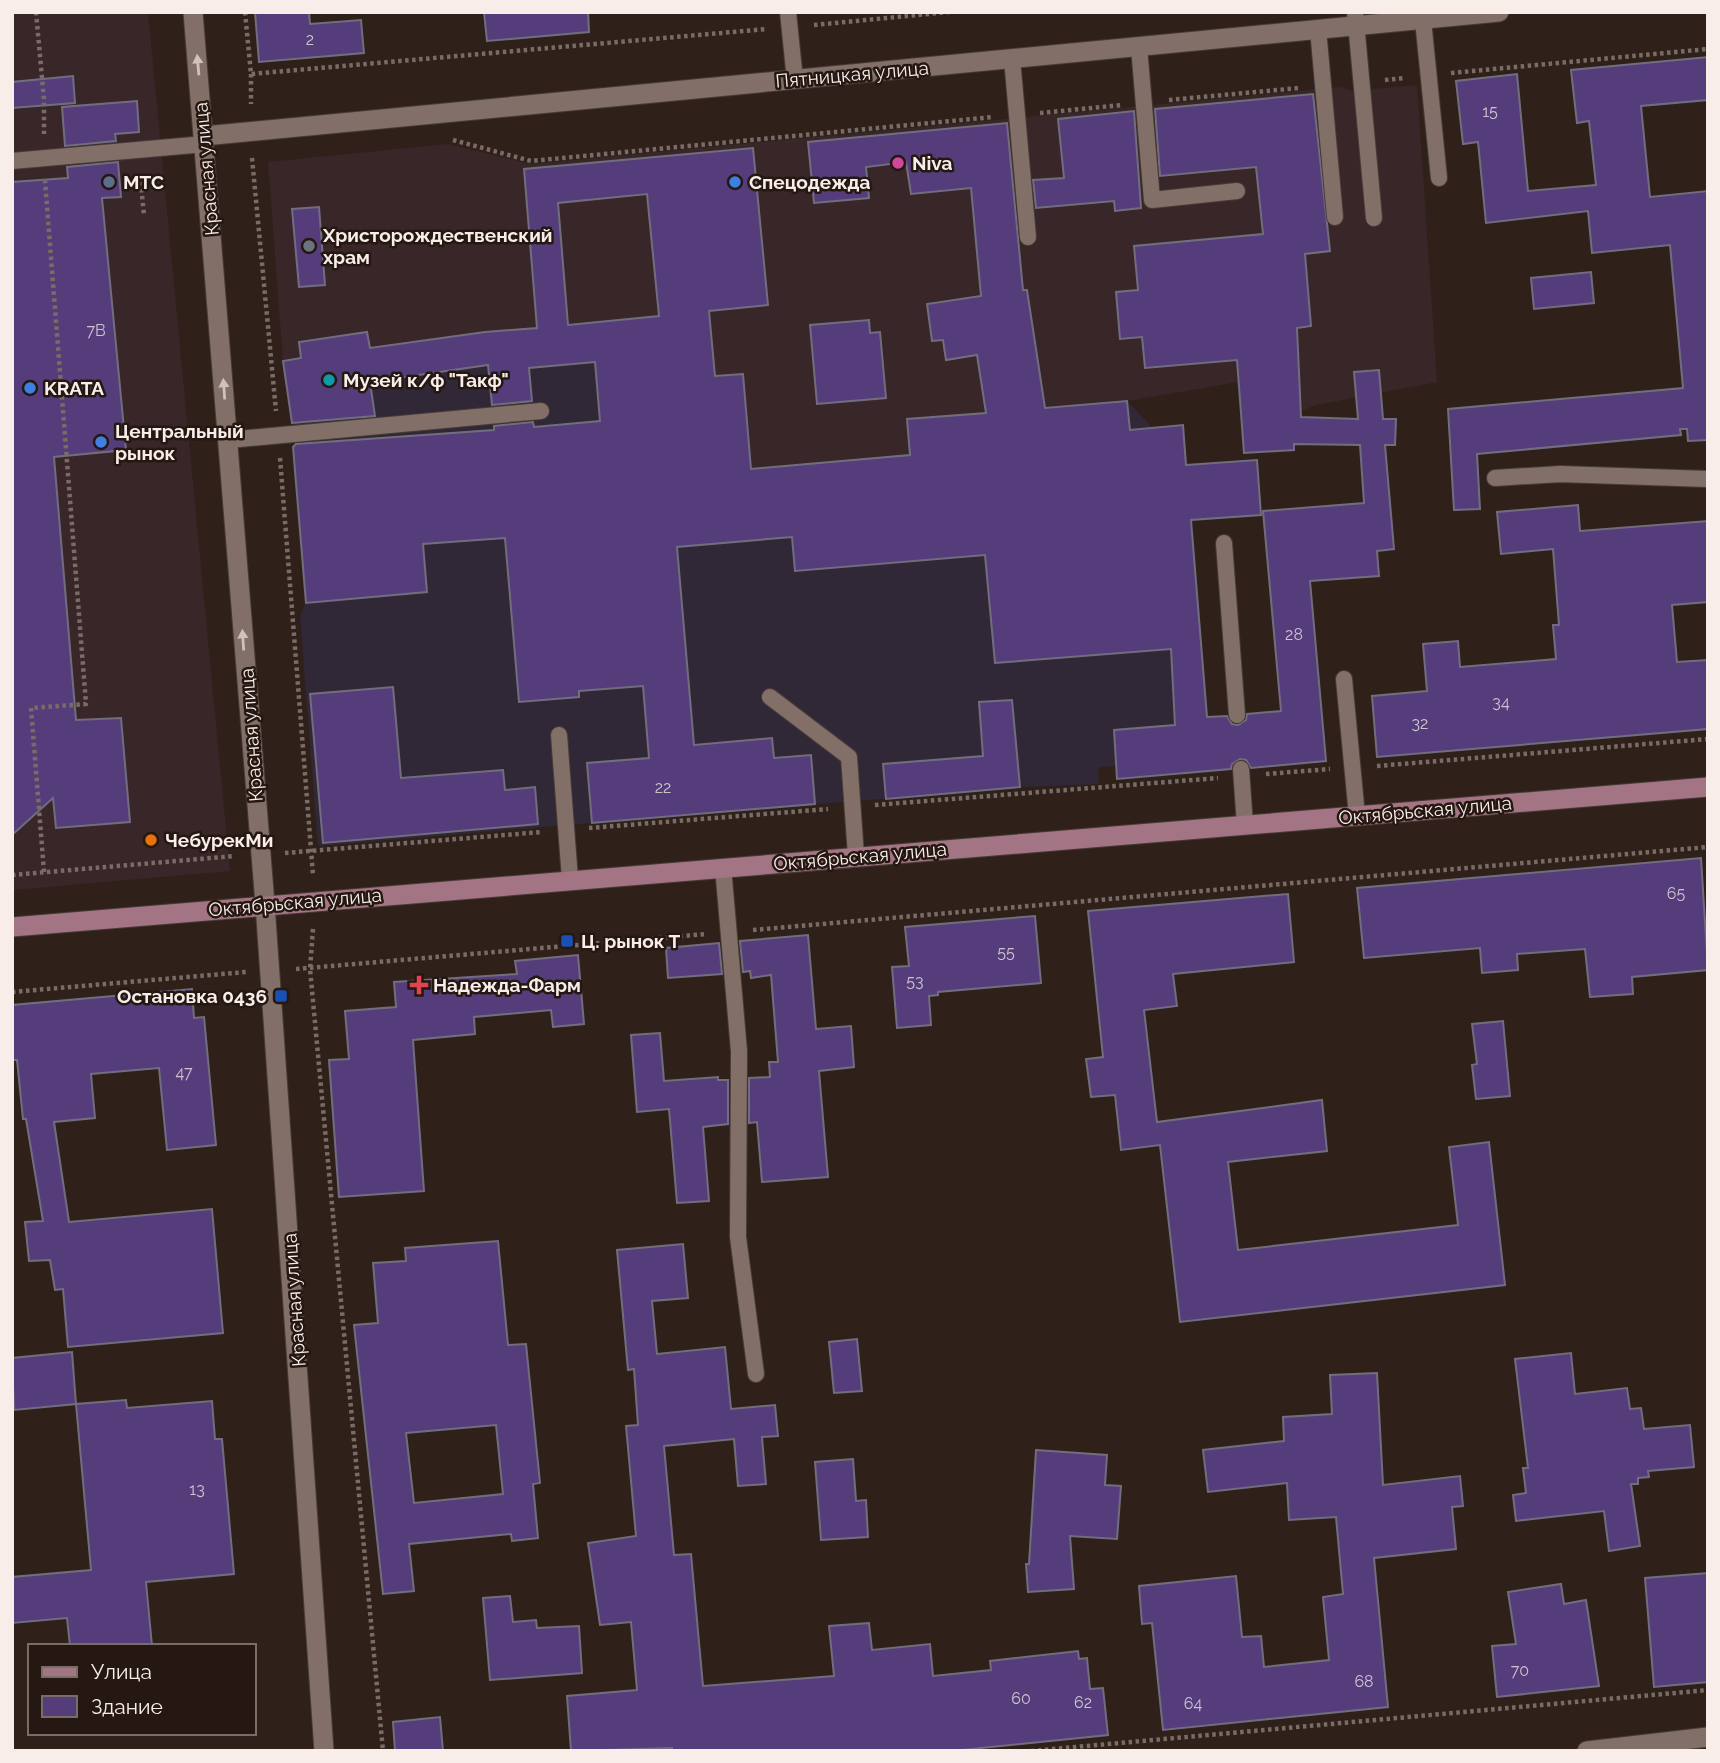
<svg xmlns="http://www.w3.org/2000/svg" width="1720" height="1763" font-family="Raleway,sans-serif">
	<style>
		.commercial { fill: #392628 }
		.industrial { fill: #312837 }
		.building { fill: #553d7c; stroke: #726d7e; stroke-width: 2; fill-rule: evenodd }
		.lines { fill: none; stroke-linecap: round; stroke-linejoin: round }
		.service-casing { stroke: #483c37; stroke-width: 18 }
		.minor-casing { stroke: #483c37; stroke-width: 21 }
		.tertiary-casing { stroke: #483c37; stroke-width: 21 }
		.secondary-casing { stroke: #483c37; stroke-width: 21 }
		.path { stroke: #796c66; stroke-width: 4.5; stroke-dasharray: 3.5 3.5; stroke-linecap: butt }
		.service { stroke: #827068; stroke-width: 16 }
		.minor { stroke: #827068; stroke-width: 19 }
		.tertiary { stroke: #827068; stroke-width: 19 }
		.secondary { stroke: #a37483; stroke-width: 19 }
		.oneway { fill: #cfc1bc }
		.hotel-dot { fill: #d1479c; stroke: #251711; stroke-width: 2.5 }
		.service-dot { fill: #5c6f8a; stroke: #251711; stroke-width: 2.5 }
		.shop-dot { fill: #3f7fe0; stroke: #251711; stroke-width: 2.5 }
		.worship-dot { fill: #6b7280; stroke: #251711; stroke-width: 2.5 }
		.culture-dot { fill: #0f9aa8; stroke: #251711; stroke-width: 2.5 }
		.food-dot { fill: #e8710a; stroke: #251711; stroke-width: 2.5 }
		.transit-dot { fill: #1a4fb4; stroke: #251711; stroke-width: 2.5 }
		.health-dot { fill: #e0444e; stroke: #251711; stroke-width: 2.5 }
		.labels { text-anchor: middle; stroke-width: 5; stroke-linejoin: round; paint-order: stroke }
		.number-label { font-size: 16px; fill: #cfc1ce }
		.street-label { font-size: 19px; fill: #f8ede9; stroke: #251711 }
		.poi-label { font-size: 19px; font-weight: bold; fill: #f8ede9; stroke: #251711; text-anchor: start }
	</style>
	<rect width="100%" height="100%" fill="#2f211a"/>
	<g class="commercial">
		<polygon points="12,12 148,12 230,871 12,890"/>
		<polygon points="1417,85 1437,382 1316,405 1301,411 1298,377 1238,382 1127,401 908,419 910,455 751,469 743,374 695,377 537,327 370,348 367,332 301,358 283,361 268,162 448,144 531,164 1340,87 1351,91"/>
	</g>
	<polygon class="industrial" points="537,327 693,353 695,377 743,374 752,469 910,455 907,419 1127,401 1153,428 1179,773 1118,779 1116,766 1098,767 1099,784 1020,787 318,846 300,616 306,602 292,420 283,361 301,358 299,342 367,332 370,348"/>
	<g class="building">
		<polygon points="255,12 309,12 310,24 361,20 364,53 259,62"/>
		<polygon points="484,12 588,12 589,32 487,41"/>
		<polygon points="1708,57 1708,100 1641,106 1650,197 1708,191 1708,440 1688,441 1687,429 1680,429 1681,435 1477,454 1480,509 1454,510 1448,409 1683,388 1670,245 1592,253 1588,211 1486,223 1478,142 1463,144 1456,81 1517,74 1528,191 1596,185 1589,121 1577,123 1571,70"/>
		<polygon points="73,76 75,103 12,108 12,82"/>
		<path d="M 1313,94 L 1330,251 L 1305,254 L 1311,326 L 1297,328 L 1301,417 L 1358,419 L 1354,372 L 1379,370 L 1383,419 L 1396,419 L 1395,445 L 1385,445 L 1394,549 L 1377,551 L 1379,576 L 1310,581 L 1326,761 L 1251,768 L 1246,760 L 1240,759 L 1232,764 L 1231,769 L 1117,779 L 1114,730 L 1175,725 L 1171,649 L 995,663 L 985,555 L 795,571 L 792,537 L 677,547 L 694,745 L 772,738 L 774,758 L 811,755 L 815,804 L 592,823 L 587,763 L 649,758 L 643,686 L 579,691 L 579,697 L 519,702 L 505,538 L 423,544 L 427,592 L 306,603 L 293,447 L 296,444 L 494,430 L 494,426 L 533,422 L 534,427 L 600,421 L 595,362 L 529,368 L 532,401 L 492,405 L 488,365 L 370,382 L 375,416 L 292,423 L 283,361 L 301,358 L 299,342 L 367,332 L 370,348 L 485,332 L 537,328 L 524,169 L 753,148 L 768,305 L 709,311 L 715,376 L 743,374 L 751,469 L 910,455 L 907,419 L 986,413 L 977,355 L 946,360 L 943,340 L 932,341 L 927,304 L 981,296 L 971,188 L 911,194 L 906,162 L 866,167 L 869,198 L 814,203 L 808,142 L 1007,123 L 1023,290 L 1027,290 L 1045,408 L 1127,401 L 1130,430 L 1183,425 L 1186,465 L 1257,460 L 1261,515 L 1191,520 L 1207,717 L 1227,716 L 1232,724 L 1238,725 L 1246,720 L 1247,714 L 1281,711 L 1263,511 L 1364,503 L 1360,445 L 1294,444 L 1294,450 L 1244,453 L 1237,360 L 1145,368 L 1142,337 L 1120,339 L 1116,292 L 1138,290 L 1134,246 L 1263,234 L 1256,167 L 1160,176 L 1155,109 ZM 647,194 L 659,316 L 568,325 L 558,203 Z"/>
		<polygon points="137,101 139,132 115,134 116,141 65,146 62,107"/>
		<polygon points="1134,111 1141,208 1115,211 1114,201 1036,208 1033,180 1064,178 1058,119"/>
		<polygon points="118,162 121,197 102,198 126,450 54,457 76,720 121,718 130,822 56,828 53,798 12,835 12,182 68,178 67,167"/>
		<polygon points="319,207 325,285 299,287 292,209"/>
		<polygon points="1591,272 1594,303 1534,309 1531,278"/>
		<polygon points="869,320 870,333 880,332 886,398 817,404 810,325"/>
		<polygon points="1578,505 1580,531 1708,521 1708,602 1672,605 1677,662 1708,660 1708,729 1377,757 1372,696 1427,691 1423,644 1458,641 1460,667 1556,659 1553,625 1559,625 1553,549 1501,554 1497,512"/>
		<polygon points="393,687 401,778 503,770 505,790 535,787 538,824 323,843 310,694"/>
		<polygon points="1012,700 1020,787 886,799 883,764 983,756 979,702"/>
		<polygon points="1701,858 1708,970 1632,977 1633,994 1590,997 1585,949 1517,954 1518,970 1482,973 1480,948 1364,958 1357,888"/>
		<polygon points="1288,894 1294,962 1173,974 1177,1006 1144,1010 1157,1122 1322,1100 1327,1151 1228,1162 1238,1250 1458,1225 1449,1147 1489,1142 1505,1285 1180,1322 1160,1145 1121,1150 1115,1095 1091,1097 1086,1059 1103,1057 1088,911"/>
		<polygon points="1035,916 1041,983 938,992 938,995 929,996 931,1025 897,1028 892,967 909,966 905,927"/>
		<polygon points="808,935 816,1029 851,1026 854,1067 819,1071 828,1177 762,1182 757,1122 749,1123 749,1078 770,1077 769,1062 778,1062 771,975 751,978 750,971 743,972 740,941"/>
		<polygon points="719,943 722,974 668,978 666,948"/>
		<polygon points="578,955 584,1024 553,1027 551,1010 474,1017 475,1034 413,1040 424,1191 339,1197 329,1060 349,1059 345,1011 396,1007 394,982 517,974 515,961"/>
		<polygon points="192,989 194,1018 204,1017 216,1145 167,1150 159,1068 91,1074 95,1118 54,1122 69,1222 212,1209 223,1333 68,1347 63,1289 55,1290 50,1260 29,1261 25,1222 43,1221 26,1119 23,1119 17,1060 12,1060 12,1005"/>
		<polygon points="1503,1021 1510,1096 1476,1099 1472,1065 1477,1064 1472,1024"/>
		<polygon points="660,1033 664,1081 718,1077 718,1080 728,1080 728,1124 703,1127 709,1201 677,1203 669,1109 637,1112 631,1035"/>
		<path d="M 498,1241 L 508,1345 L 526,1344 L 540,1483 L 533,1484 L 538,1538 L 512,1541 L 511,1534 L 409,1544 L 414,1591 L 383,1594 L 354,1325 L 378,1323 L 373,1263 L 406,1261 L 405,1248 ZM 496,1425 L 503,1494 L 414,1503 L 406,1433 Z"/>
		<polygon points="683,1244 688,1298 652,1301 657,1354 725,1347 731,1409 775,1405 778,1436 762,1437 766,1484 738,1486 734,1439 664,1446 674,1555 691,1554 703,1686 834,1676 829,1626 869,1623 872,1650 930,1644 933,1676 991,1670 990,1661 1078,1651 1079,1659 1087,1658 1090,1689 1103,1688 1108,1735 952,1751 672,1751 672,1748 571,1751 567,1696 637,1690 631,1622 600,1625 588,1543 636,1536 626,1426 638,1425 634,1369 628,1370 617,1250"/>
		<polygon points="857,1339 862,1391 834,1393 829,1342"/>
		<polygon points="72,1352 76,1404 14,1410 12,1358"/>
		<polygon points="1571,1353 1575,1394 1627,1388 1630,1409 1641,1408 1644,1429 1690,1425 1694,1467 1648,1471 1649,1477 1638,1478 1638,1484 1631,1484 1640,1546 1609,1551 1604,1511 1516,1521 1513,1495 1526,1493 1523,1468 1528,1468 1515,1359"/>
		<polygon points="1377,1373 1383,1485 1460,1476 1463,1506 1452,1507 1456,1549 1374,1558 1388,1707 1163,1730 1152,1623 1142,1624 1139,1586 1236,1576 1242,1637 1261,1636 1264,1667 1329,1660 1323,1597 1343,1594 1336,1517 1289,1520 1287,1483 1208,1492 1203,1450 1284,1441 1283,1417 1332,1414 1330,1375"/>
		<polygon points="126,1400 127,1408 212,1401 215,1439 222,1439 234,1574 146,1582 152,1646 70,1646 67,1618 12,1623 12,1577 91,1570 76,1404"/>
		<polygon points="1036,1450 1107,1455 1105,1485 1121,1486 1117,1539 1070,1536 1074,1589 1028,1592 1026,1564 1029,1564"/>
		<polygon points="853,1459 856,1501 866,1500 868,1537 821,1540 815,1462"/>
		<polygon points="1708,1573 1708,1682 1654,1687 1645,1578"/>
		<polygon points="1561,1584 1564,1604 1586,1600 1599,1686 1497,1697 1492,1646 1516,1644 1508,1592"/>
		<polygon points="510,1596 513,1622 536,1620 537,1628 579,1626 582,1673 490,1680 483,1598"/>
		<polygon points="440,1717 443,1751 395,1751 393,1722"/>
	</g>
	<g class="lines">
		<g class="service-casing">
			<g id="service">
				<polyline points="788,12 795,80"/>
				<polyline points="1355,12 1374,218"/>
				<polyline points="1423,20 1439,178"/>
				<polyline points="1318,29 1335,217"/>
				<polyline points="1139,47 1152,200 1237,191"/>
				<polyline points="1012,59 1028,237"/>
				<polyline points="12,161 205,144"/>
				<polyline points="228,440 541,411"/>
				<polyline points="1495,478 1560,474 1708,479"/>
				<polyline points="1224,543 1237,715"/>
				<polyline points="1344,679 1357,816"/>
				<polyline points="770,697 849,757 856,856"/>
				<polyline points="559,735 570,879"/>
				<polyline points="1241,769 1245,825"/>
				<polyline points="723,867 739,1051 738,1237 756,1374"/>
			</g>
		</g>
		<g class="minor-casing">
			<g id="minor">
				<polyline points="204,136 1499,12"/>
				<polyline points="265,904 324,1751"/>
				<polyline points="1587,1751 1708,1737"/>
			</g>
		</g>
		<g class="tertiary-casing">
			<polyline id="tertiary" points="193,12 265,904"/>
		</g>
		<g class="secondary-casing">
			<polyline id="secondary" points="12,927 1708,787"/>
		</g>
		<g class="path">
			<polyline points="36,12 44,100 44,134"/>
			<polyline points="245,12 251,74 767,29"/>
			<polyline points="814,25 949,12"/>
			<polyline points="1451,73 1708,49"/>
			<polyline points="251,74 251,104"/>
			<polyline points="1385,80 1404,78"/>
			<polyline points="1169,100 1299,88"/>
			<polyline points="1040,113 1122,105"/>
			<polyline points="453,140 531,161 993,117"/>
			<polyline points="252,158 276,411"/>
			<polyline points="140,175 144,215"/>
			<polyline points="280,458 313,875"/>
			<polyline points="1377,766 1708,739"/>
			<polyline points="1266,774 1330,769"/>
			<polyline points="875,805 1218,778"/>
			<polyline points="589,828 828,809"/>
			<polyline points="285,853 542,832"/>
			<polyline points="44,872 31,708 86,704 45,181"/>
			<polyline points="12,875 235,856"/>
			<polyline points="313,929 310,969 383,1751"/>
			<polyline points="753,930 1708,847"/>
			<polyline points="296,969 706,934"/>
			<polyline points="12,992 246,972"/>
			<polyline points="1031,1751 1708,1690"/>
		</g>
		<use href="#service" class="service"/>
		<use href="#minor" class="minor"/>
		<use href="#tertiary" class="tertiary"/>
		<use href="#secondary" class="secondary"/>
	</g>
	<defs><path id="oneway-solid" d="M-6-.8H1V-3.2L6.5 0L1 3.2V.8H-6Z" transform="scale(1.75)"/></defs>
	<g class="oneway">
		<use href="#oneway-solid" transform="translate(198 65) rotate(-95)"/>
		<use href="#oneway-solid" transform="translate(224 389) rotate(-94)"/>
		<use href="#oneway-solid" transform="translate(243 640) rotate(-94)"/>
	</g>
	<circle class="hotel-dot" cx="898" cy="163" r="7"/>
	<circle class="service-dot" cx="109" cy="182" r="7"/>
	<g class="shop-dot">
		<circle cx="735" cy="182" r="7"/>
		<circle cx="30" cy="388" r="7"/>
		<circle cx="101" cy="442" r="7"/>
	</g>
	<circle class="worship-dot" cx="309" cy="246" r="7"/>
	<circle class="culture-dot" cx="329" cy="380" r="7"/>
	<circle class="food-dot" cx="151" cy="840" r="7"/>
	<g class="transit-dot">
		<rect x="560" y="934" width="14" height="14" rx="3.5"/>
		<rect x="274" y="989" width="14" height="14" rx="3.5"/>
	</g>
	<path class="health-dot" d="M415.5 974.5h7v7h7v7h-7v7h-7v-7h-7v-7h7z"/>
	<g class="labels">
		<g class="number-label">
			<text x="310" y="45">2</text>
			<text x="1490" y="117">15</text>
			<text x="96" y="336">7В</text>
			<text x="1294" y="640">28</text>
			<text x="1501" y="708">34</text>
			<text x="1420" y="729">32</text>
			<text x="663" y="793">22</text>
			<text x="1676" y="899">65</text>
			<text x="1006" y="958">55</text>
			<text x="915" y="987">53</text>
			<text x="184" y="1078">47</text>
			<text x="197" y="1495">13</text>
			<text x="1520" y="1676">70</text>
			<text x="1364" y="1687">68</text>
			<text x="1021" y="1704">60</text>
			<text x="1083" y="1708">62</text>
			<text x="1193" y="1709">64</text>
		</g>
		<g class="street-label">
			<text transform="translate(852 74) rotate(-5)" y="7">Пятницкая улица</text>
			<text transform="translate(206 169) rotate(-95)" y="7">Красная улица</text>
			<text transform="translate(251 735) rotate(-94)" y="7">Красная улица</text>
			<text transform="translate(1425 810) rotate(-5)" y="7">Октябрьская улица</text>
			<text transform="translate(860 856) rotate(-5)" y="7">Октябрьская улица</text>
			<text transform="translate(295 902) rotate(-5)" y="7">Октябрьская улица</text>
			<text transform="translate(294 1300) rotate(-94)" y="7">Красная улица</text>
		</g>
		<g class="poi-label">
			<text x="912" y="170">Niva</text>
			<text x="123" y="189">МТС</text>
			<text x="749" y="189">Спецодежда</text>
			<text x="323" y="242">Христорождественский<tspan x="323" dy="22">храм</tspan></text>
			<text x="343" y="387">Музей к/ф "Такф"</text>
			<text x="44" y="395">KRATA</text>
			<text x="115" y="438">Центральный<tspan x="115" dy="22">рынок</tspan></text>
			<text x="165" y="847">ЧебурекМи</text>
			<text x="581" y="948">Ц. рынок Т</text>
			<text x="433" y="992">Надежда-Фарм</text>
			<text x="267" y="1003" text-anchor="end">Остановка 0436</text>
		</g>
	</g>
	<rect width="1720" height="1763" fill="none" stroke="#f8ede9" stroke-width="28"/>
	<rect x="28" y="1644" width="228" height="91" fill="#251711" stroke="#796d67" stroke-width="2"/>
	<rect x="42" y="1667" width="35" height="10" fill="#a37483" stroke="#796d67" stroke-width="2"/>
	<text x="91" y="1679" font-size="21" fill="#f8ede9">Улица</text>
	<rect x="42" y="1696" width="35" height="21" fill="#553d7c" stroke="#796d67" stroke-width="2"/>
	<text x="91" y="1714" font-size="21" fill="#f8ede9">Здание</text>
</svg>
